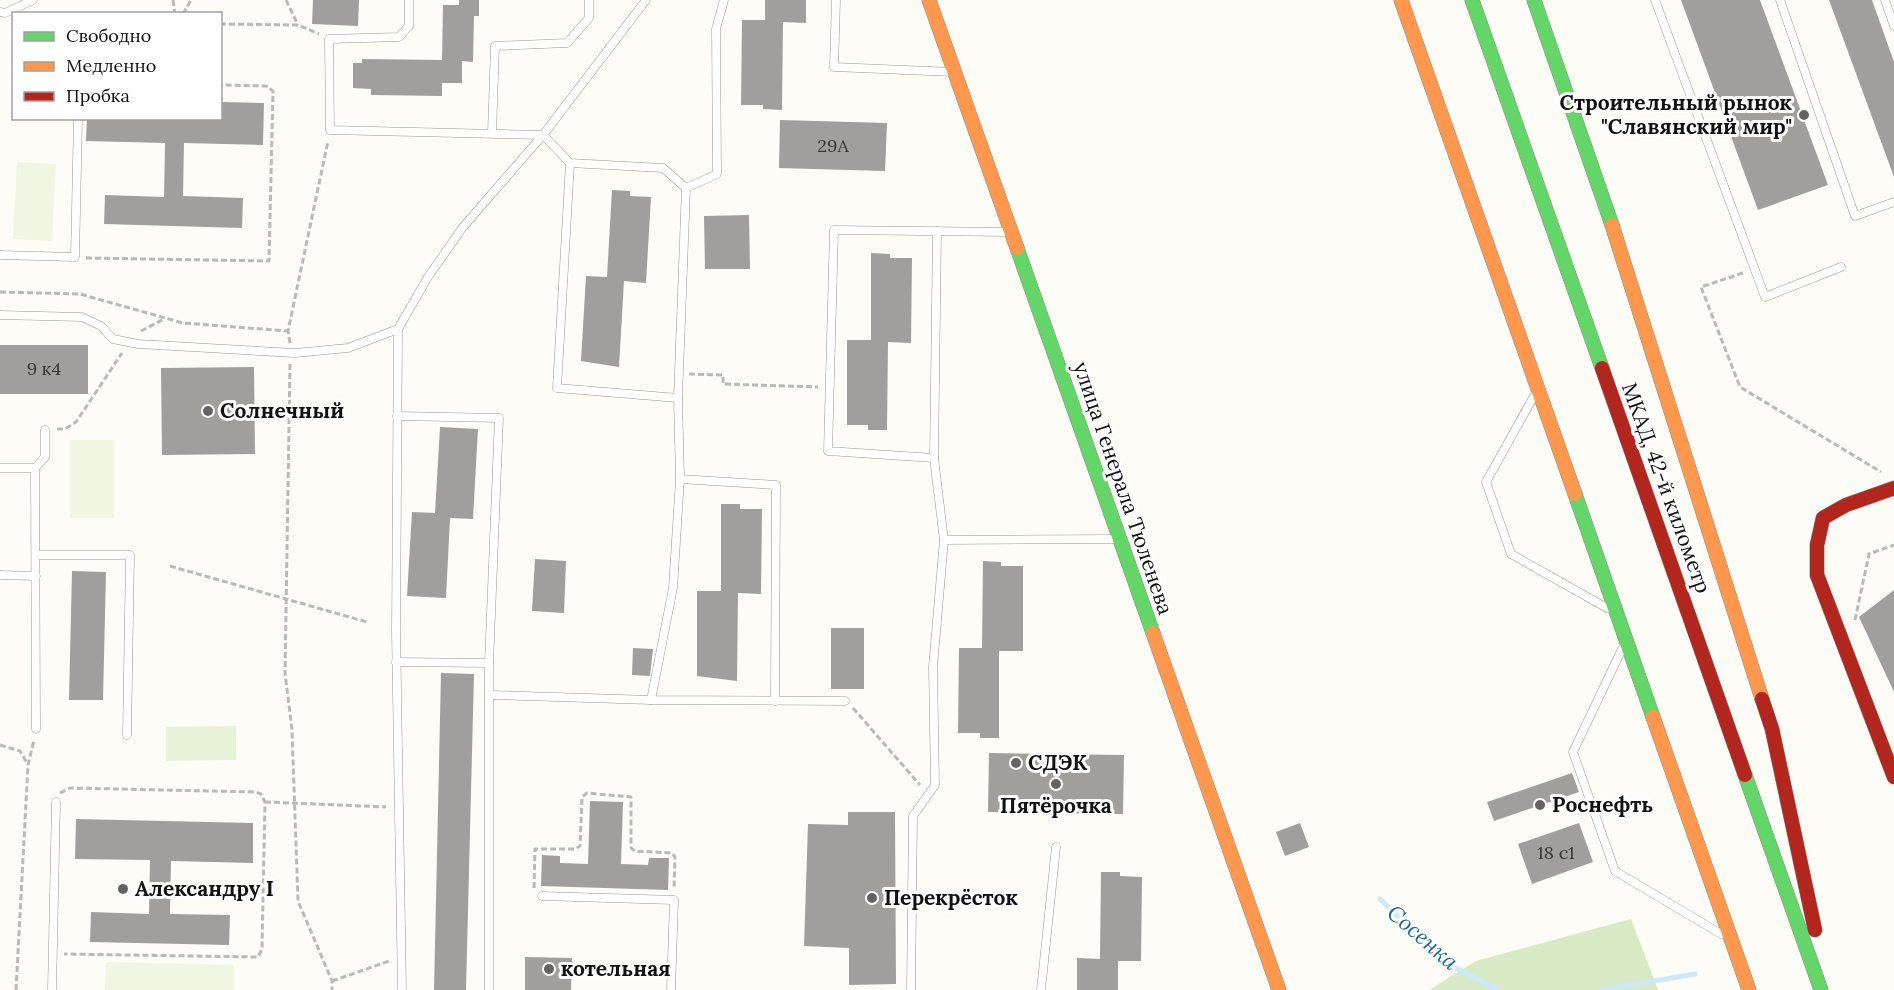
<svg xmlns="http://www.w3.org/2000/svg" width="1894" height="990" font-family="Lora,serif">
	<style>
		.green { fill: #e7f3d7 }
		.forest { fill: #d8eac5 }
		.pitch { fill: #f0f6e1 }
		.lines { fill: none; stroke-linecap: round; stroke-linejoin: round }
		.stream { stroke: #cde8f7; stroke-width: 5 }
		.building { fill: #a19f9c }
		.lane-casing { stroke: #979795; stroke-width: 9 }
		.fast-casing { stroke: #8e8d8b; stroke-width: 15 }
		.slow-casing { stroke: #8e8d8b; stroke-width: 15 }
		.jam-casing { stroke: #8e8d8b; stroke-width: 15 }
		.path { stroke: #b9b9b8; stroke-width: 3; stroke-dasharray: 6 3; stroke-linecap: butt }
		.lane { stroke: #fffffe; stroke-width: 8 }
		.fast { stroke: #63d668; stroke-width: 14 }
		.slow { stroke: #ff974d; stroke-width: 14 }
		.jam { stroke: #b3261e; stroke-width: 14 }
		.poi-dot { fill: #646362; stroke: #fff; stroke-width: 2 }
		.labels { text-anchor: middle; stroke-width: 6; stroke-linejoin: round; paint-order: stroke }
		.number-label { font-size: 18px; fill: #353434 }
		.poi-label { font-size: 21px; font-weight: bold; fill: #111; stroke: #fff; text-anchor: start }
		.street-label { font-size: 21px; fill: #111; stroke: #fff }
		.water-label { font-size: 22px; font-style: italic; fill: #1768a6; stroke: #fff }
	</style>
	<rect width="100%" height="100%" fill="#fdfcf7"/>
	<polygon class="green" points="236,726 236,760 166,761 166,727"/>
	<polygon class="forest" points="1631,919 1658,990 1429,990 1476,961"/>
	<g class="pitch">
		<polygon points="17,162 56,164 52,241 13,239"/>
		<rect x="70" y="440" width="44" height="78"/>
		<polygon points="106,962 234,965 234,990 105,990"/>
	</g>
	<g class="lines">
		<g class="stream">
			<polyline points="1380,899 1446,963 1499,990"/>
			<polyline points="1602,990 1695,974"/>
		</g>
	</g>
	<g class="building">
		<polygon points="313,0 359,0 358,26 312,24"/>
		<polygon points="459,0 479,0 479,16 474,16 473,62 462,61 462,83 442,83 442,96 371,95 371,89 353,88 353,63 362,63 362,59 442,60 443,5 459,5"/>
		<polygon points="765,0 806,0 806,23 783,22 782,110 763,109 763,105 741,105 742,20 765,20"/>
		<polygon points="1681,0 1760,0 1828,185 1758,210"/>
		<polygon points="1829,0 1872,0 1894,62 1894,177"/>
		<polygon points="220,102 264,103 263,145 184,143 183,196 243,198 242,228 104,224 105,195 164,197 165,143 86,141 87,118 220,118"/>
		<polygon points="780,120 887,123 885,171 779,168"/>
		<polygon points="612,190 630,191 630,196 651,197 646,283 624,281 619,367 581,361 586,276 607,277"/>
		<polygon points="749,215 750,269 705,269 704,216"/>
		<polygon points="871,253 890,254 890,258 912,258 911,343 888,342 887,430 868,430 868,425 847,425 847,340 871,340"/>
		<rect x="0" y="345" width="88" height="49"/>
		<polygon points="254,367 255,454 162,455 161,368"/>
		<polygon points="440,427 478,429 473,519 450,518 446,598 407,596 412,512 435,513"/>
		<polygon points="721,504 740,504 740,509 762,509 761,594 738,593 737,681 697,676 697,591 721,591"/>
		<polygon points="535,559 566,561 564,613 532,611"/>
		<polygon points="983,561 1001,562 1001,566 1023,566 1023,651 999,651 999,738 980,738 980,733 958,733 959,648 982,648"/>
		<polygon points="72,571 106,572 103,700 69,700"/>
		<polygon points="1894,590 1894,692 1859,617"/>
		<rect x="831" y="628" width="33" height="61"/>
		<polygon points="633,648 653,649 650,676 632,675"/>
		<polygon points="441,673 474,674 466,990 434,990"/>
		<polygon points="989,753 1124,755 1123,814 988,812"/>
		<polygon points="1572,773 1579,792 1494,821 1487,802"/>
		<polygon points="590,801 623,802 621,864 648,865 649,858 669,858 668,890 541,886 542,855 560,856 560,863 588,864"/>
		<polygon points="848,812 895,812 896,984 849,985 849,948 804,946 808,824 848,825"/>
		<polygon points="76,819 253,823 253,863 171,861 170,914 230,915 229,945 90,942 91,912 149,914 150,860 75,859"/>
		<polygon points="1300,823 1309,847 1285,856 1276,832"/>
		<polygon points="1579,823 1593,862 1532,884 1518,844"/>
		<polygon points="1101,872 1120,872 1120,876 1142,877 1141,961 1118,961 1118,990 1077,990 1077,958 1100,959"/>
		<polygon points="525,957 572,958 571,990 525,990"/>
	</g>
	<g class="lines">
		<g class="lane-casing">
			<g id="lane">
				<polyline points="409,0 409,26 399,37 329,39 330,130 543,135 570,163 663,168 686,188 717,174 716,29 724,0"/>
				<polyline points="836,0 834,67 953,72"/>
				<polyline points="1655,0 1765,297 1841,267"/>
				<polyline points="1780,0 1855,216 1894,202"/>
				<polyline points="1885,0 1894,26"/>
				<polyline points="0,12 5,13 33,0"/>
				<polyline points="492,133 495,46 567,43 589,18 589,0"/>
				<polyline points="570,163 557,388 678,398 686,188"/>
				<polyline points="937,231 934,458 944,540 1116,539"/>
				<polyline points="0,255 75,257 78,118"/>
				<polyline points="0,315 82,317 101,326 113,339 138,344 295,353 348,348 398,329"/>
				<polyline points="1534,396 1486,482 1511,554 1607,608"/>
				<polyline points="397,416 499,418 489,663 489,990"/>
				<polyline points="934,458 828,451 834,230 1009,232"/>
				<polyline points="0,468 35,468 36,729"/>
				<polyline points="35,468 45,457 45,430"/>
				<polyline points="680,479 776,485 775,701"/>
				<polyline points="36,555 130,555 127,735"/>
				<polyline points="0,575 36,576"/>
				<polyline points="1622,649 1573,752 1615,871 1721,934"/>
				<polyline points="396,662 489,663"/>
				<polyline points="490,695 651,700 845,701"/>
				<polyline points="651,700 673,588 680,479 678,398"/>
				<polyline points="542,896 674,900 671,990"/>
				<polyline points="52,990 56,802"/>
				<polyline points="402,990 396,631 398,329 428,277 463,227 543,135 646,0"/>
				<polyline points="911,990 913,816 935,785 933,667 944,540"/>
				<polyline points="1041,990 1056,847"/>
			</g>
		</g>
		<g class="fast-casing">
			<g id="fast">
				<polyline points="1472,0 1602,368"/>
				<polyline points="1534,0 1612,225"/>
				<polyline points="1017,248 1153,633"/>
				<polyline points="1575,494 1653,717"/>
				<polyline points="1745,775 1821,990"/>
			</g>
		</g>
		<g class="slow-casing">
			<g id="slow">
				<polyline points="929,0 1017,248"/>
				<polyline points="1401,0 1575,494"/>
				<polyline points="1612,225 1762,699"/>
				<polyline points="1153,633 1279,990"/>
				<polyline points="1653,717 1749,990"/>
			</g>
		</g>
		<g class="jam-casing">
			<g id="jam">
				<polyline points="1602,368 1745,775"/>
				<polyline points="1894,488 1846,505 1823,518 1817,545 1817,575 1894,777"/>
				<polyline points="1762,699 1772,729 1815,930"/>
			</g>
		</g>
		<g class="path">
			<polyline points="173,0 175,14"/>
			<polyline points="286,0 298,25"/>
			<polyline points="183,14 191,0"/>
			<polyline points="220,24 298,25 319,34"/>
			<polyline points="86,258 269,261 273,91 266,86 220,85"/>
			<polyline points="1743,273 1701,287 1740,387 1881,472"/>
			<polyline points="0,292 80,294 183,323 288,331"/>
			<polyline points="141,331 164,319"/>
			<polyline points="290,343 288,331 328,141"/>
			<polyline points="290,364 285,673 292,730 298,901 332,981 332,990"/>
			<polyline points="689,374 723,375 723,384 818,387"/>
			<polyline points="57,429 65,429 76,422 122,353"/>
			<polyline points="170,566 367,622"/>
			<polyline points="1855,620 1869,554 1894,545"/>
			<polyline points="853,708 920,785"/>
			<polyline points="0,745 20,751 27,763"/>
			<polyline points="60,793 70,788 256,792 261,794 265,802 262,949 258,957 64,954"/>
			<polyline points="265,802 386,807"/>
			<polyline points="534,888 535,849 575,849 580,846 582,797 587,793 631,797 631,848 635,851 672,853 675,857 674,889"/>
			<polyline points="332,981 389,961"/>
			<polyline points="16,990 28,765 34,740"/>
		</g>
		<use href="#lane" class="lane"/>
		<use href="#fast" class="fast"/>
		<use href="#slow" class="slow"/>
		<use href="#jam" class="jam"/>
	</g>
	<g class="poi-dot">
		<circle cx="1804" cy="115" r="6"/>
		<circle cx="208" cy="411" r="6"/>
		<circle cx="1016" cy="763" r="6"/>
		<circle cx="1056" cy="784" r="6"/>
		<circle cx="1540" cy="805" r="6"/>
		<circle cx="123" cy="889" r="6"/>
		<circle cx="872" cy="898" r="6"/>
		<circle cx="549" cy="969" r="6"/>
	</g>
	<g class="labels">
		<g class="number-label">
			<text x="833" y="152">29А</text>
			<text x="44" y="375">9 к4</text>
			<text x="1556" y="859">18 с1</text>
		</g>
		<g class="poi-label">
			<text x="1792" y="110" text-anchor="end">Строительный рынок<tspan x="1792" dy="24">"Славянский мир"</tspan></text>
			<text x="220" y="418">Солнечный</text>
			<text x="1028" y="770">СДЭК</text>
			<text x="1552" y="812">Роснефть</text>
			<text x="1056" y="813" text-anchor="middle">Пятёрочка</text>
			<text x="135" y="896">Александру I</text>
			<text x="884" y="905">Перекрёсток</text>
			<text x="561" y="976">котельная</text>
		</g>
		<g class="street-label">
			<text transform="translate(1123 488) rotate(71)" y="7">улица Генерала Тюленева</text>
			<text transform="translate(1666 488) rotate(70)" y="7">МКАД, 42-й километр</text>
		</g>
		<g class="water-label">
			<text transform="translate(1423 937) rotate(41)" y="8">Сосенка</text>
		</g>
	</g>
	<rect x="12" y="12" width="210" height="108" fill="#ffffff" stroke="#a0a0a0" stroke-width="1.5"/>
	<rect x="24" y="32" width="30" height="9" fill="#63d668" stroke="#a0a0a0" stroke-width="1.5"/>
	<text x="66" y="42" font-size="18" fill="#111111">Свободно</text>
	<rect x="24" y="62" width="30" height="9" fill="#ff974d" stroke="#a0a0a0" stroke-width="1.5"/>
	<text x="66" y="72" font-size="18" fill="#111111">Медленно</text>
	<rect x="24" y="92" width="30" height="9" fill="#b3261e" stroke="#a0a0a0" stroke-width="1.5"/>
	<text x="66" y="102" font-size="18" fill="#111111">Пробка</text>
</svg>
